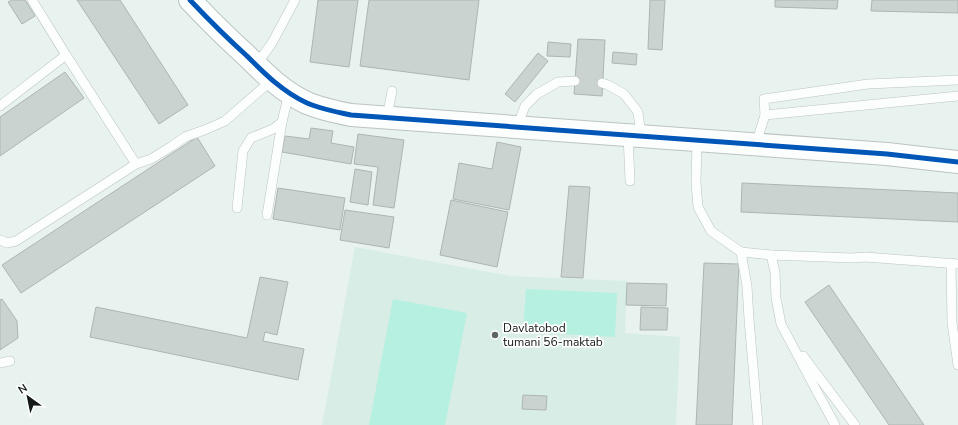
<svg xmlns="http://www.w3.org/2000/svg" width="958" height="425" font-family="'Nunito Sans',sans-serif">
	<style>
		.built { fill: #d8ede6 }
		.green { fill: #b6f0e0 }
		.building { fill: #cad3d0; stroke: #acb5b2 }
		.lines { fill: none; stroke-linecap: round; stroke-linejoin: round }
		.lane-casing { stroke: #bbc4c2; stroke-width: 10 }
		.secondary-casing { stroke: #bbc4c2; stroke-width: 24 }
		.lane { stroke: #fcfdfd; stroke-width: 9 }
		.secondary { stroke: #fcfdfd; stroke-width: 22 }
		.cycleway-casing { stroke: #fff; stroke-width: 8 }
		.cycleway { stroke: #0057b8; stroke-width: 5 }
		.poi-dot { fill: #5e6664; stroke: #fff; stroke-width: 1.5 }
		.labels { text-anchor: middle; stroke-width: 3.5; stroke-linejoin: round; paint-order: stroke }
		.poi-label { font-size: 12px; fill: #131a18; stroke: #fff; text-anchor: start }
	</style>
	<rect width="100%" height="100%" fill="#e8f3f0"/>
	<polygon class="built" points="355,247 510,276 627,281 625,333 680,337 676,425 322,425"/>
	<g class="green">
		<polygon points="526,289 617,293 615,337 523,332"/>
		<polygon points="393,299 467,313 445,425 369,425"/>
	</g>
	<g class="building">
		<polygon points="12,0 25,0 35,16 22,24 8,2"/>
		<polygon points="77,0 120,0 188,105 159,124"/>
		<polygon points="318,0 358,0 349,67 310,62"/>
		<polygon points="369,0 479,0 469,80 360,66"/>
		<polygon points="650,0 665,0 662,50 648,49"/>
		<polygon points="775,0 838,0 837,9 775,7"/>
		<polygon points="872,0 958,0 958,13 871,11"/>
		<polygon points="578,39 605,40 602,96 574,94"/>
		<polygon points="548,42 571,44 570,57 547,56"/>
		<polygon points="613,52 637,54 636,65 612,63"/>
		<polygon points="538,53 548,61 515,102 505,94"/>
		<polygon points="65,72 84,98 0,156 0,117"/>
		<polygon points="311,128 333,131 331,143 354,147 351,164 282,152 285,136 309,139"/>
		<polygon points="358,134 404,140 394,208 373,205 378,167 354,164"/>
		<polygon points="197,137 215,166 21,293 2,265"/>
		<polygon points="497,142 521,147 509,210 453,199 459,163 492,169"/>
		<polygon points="355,169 372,172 368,205 350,202"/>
		<polygon points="742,183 958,193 958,222 741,212"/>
		<polygon points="569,186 590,187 583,278 561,277"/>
		<polygon points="278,188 345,198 340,230 273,219"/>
		<polygon points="451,200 508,212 497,267 440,255"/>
		<polygon points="345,210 394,217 389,248 340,240"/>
		<polygon points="704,263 739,264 732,425 696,425"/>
		<polygon points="260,277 288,282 277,335 265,332 263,341 304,349 298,380 90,337 96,307 247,338"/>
		<polygon points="627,283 667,284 666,306 626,305"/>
		<polygon points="829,285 924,425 889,425 805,302"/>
		<polygon points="2,299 17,321 18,338 0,350 0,300"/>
		<polygon points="641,307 668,308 667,330 640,330"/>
		<polygon points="523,395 547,396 546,410 522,409"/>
	</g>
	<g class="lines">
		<g class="lane-casing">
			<g id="lane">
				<polyline points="66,55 136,164"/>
				<polyline points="256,65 272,43 295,0"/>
				<polyline points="602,83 608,85 624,94 638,112 641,136"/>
				<polyline points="0,106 66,55 32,0"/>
				<polyline points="765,115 764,99 868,84 958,80"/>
				<polyline points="387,118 392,91"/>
				<polyline points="517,127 525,106 537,94 558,82 575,81"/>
				<polyline points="628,135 630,181"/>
				<polyline points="697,140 696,183 698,207 711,231 741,252 747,286 749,319 758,425"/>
				<polyline points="756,144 765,115 958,96"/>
				<polyline points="237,208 243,151 251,138 273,129 282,122 289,93"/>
				<polyline points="267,215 282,122"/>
				<polyline points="0,240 7,243 16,241 136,164 151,159 172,146 185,137 207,129 225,121 272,80"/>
				<polyline points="741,252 771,255 775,272 776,298 781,324 815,388 835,425"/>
				<polyline points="771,255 852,258 865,257 958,264"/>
				<polyline points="951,263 952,323 958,365"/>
				<polyline points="803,356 855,425"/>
				<polyline points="0,363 10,361"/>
			</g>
		</g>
		<g class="secondary-casing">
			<path id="secondary" d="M 190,0 C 208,19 227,38 247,56 C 265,74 283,92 307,103 C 321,109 336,112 351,115 L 887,154 L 958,162"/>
		</g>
		<use href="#lane" class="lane"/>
		<use href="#secondary" class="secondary"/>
		<g class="cycleway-casing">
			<path id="cycleway" d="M 190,0 C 208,19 227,38 247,56 C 265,74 283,92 307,103 C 321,109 336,112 351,115 L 887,154 L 958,162"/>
		</g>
		<use href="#cycleway" class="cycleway"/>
	</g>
	<circle class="poi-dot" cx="495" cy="335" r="4"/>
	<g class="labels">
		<g class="poi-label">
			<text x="503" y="332">Davlatobod<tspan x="503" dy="14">tumani 56-maktab</tspan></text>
		</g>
	</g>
	<g transform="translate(28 397) rotate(327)" stroke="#ffffff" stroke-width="3" paint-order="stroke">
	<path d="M0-3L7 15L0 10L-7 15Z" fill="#131a18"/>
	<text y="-6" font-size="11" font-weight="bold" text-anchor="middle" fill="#131a18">N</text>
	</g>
</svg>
